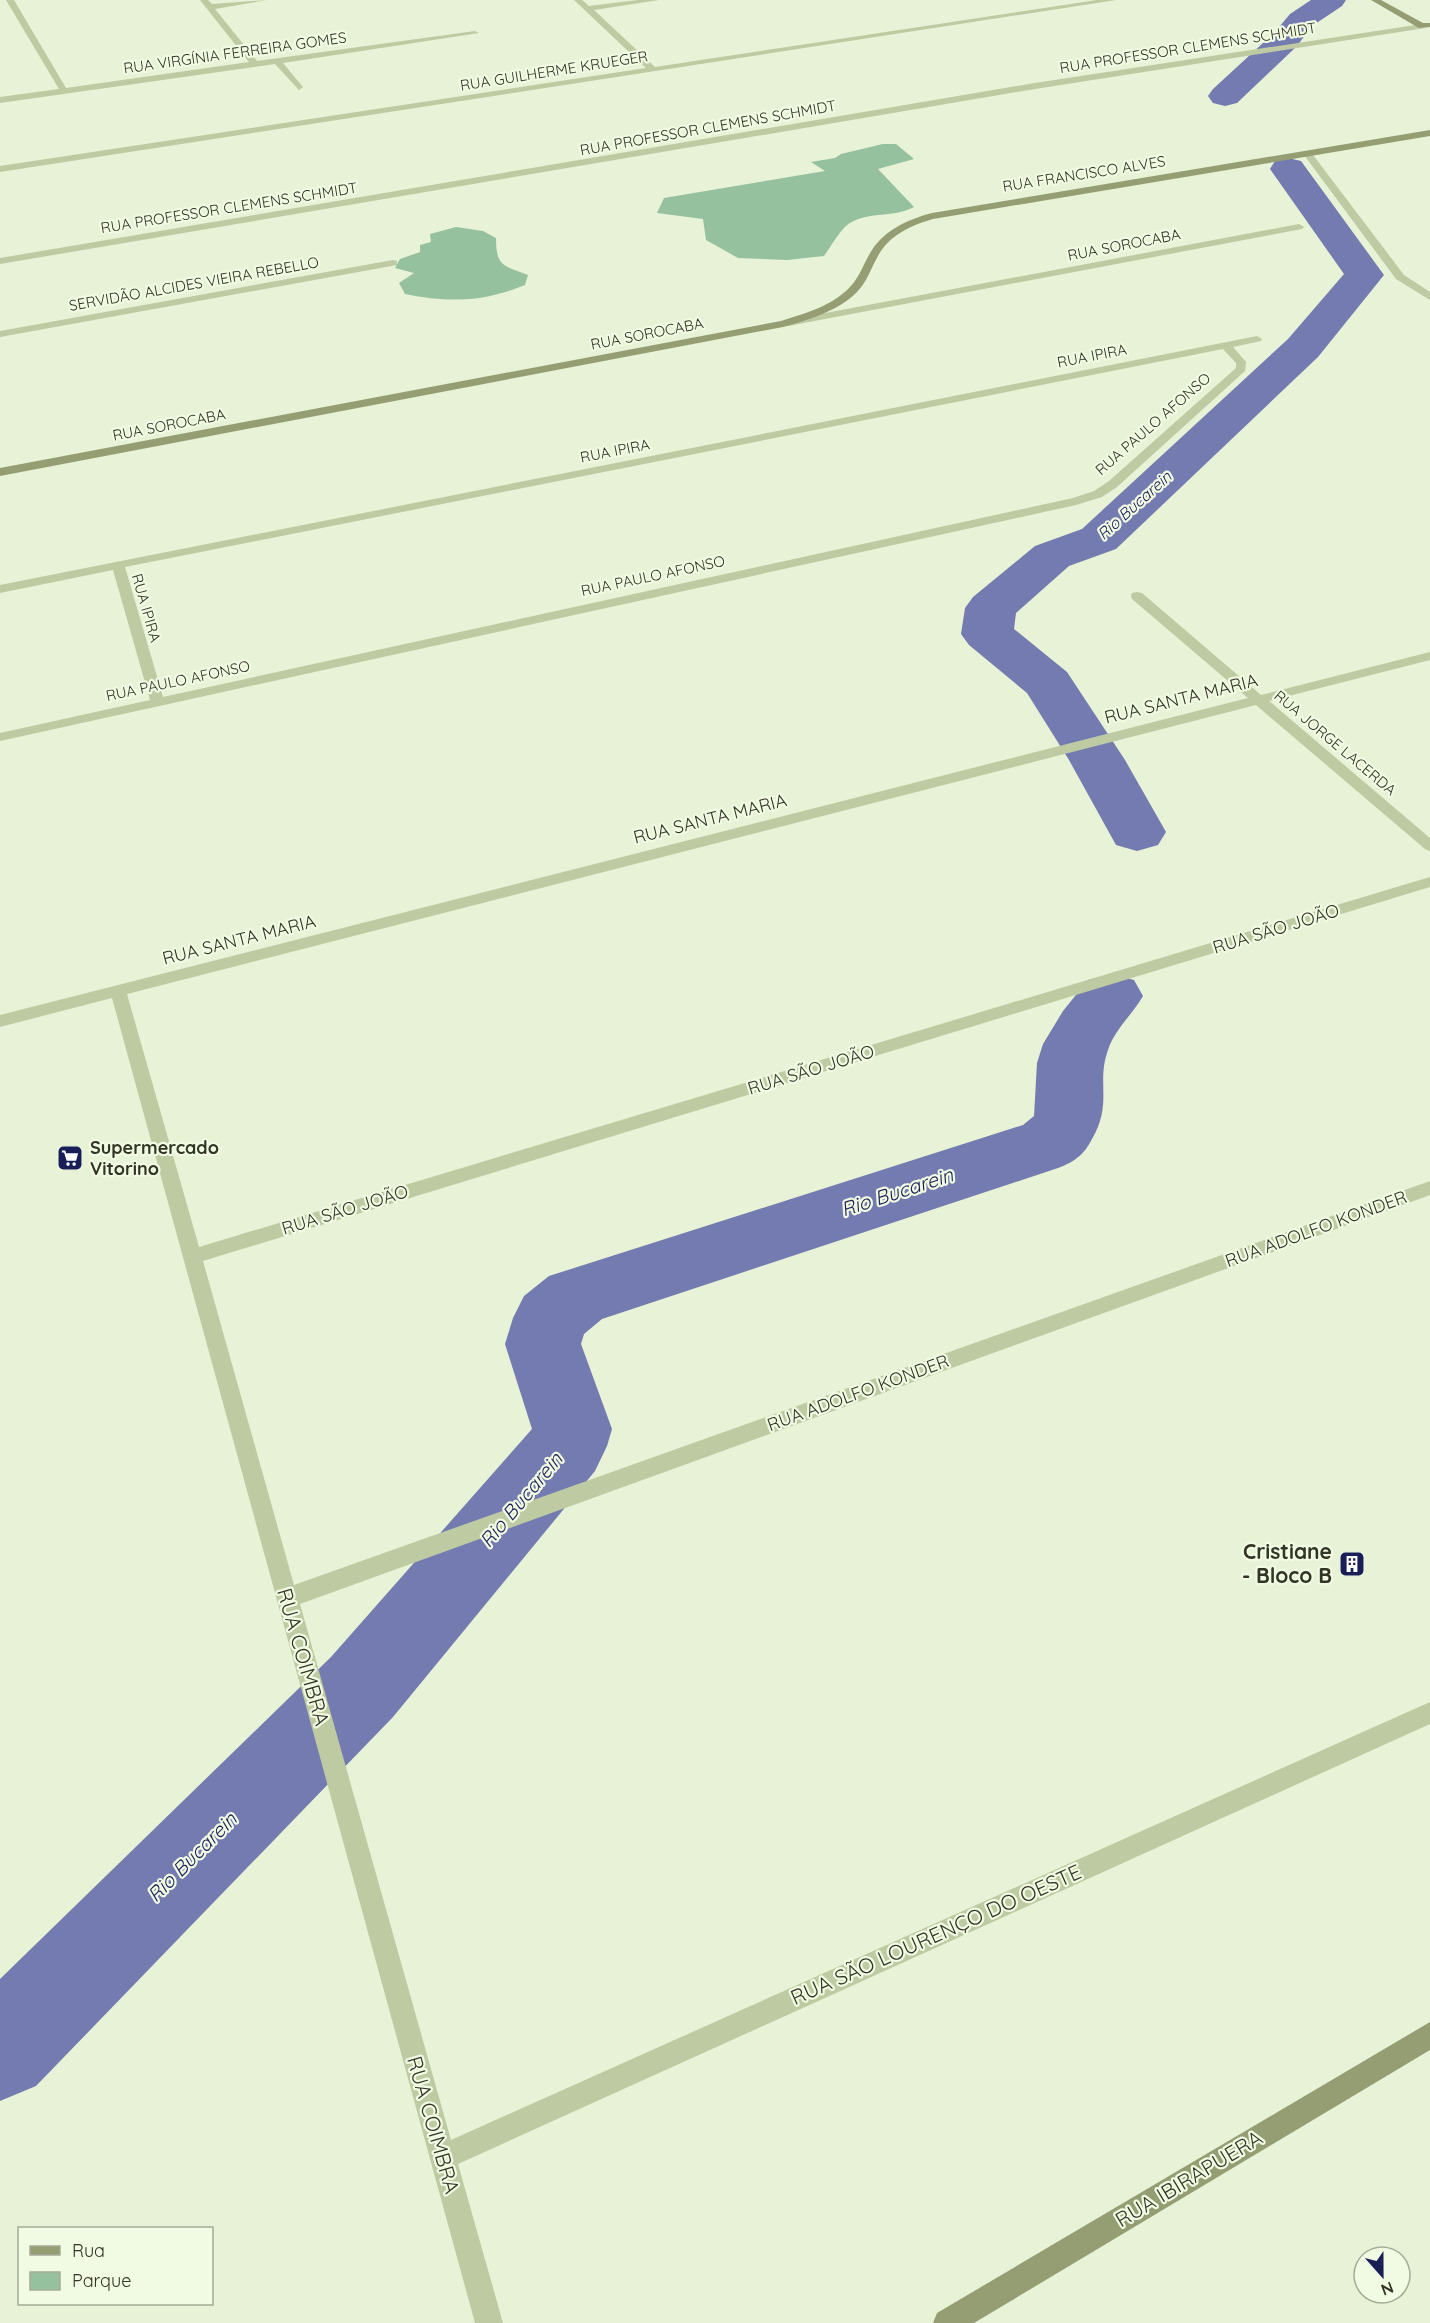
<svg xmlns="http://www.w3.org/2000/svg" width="1430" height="2323" font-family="Quicksand,sans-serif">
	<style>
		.green { fill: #96c19e }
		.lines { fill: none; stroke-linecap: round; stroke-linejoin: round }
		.river { fill: #747bb0; fill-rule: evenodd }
		.street { fill: #becaa2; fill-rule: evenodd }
		.secondary { fill: #959e73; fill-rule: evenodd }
		.labels { text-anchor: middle; stroke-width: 4.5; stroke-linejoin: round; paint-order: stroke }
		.far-street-label { font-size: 15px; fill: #323425; stroke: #f1fae2 }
		.far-water-label { font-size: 16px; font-style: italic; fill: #191e57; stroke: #f1fae2 }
		.street-label { font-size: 18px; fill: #323425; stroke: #f1fae2 }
		.poi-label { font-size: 18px; font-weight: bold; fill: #323425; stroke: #f1fae2; text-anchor: start }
		.water-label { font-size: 20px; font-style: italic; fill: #191e57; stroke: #f1fae2 }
		.near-poi-label { font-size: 21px; font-weight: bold; fill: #323425; stroke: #f1fae2; text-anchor: end }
		.near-street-label { font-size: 21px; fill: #323425; stroke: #f1fae2 }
	</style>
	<rect width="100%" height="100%" fill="#e7f2d6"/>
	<g class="green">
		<path d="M 883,144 L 896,144 L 914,159 L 878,169 L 914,207 C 894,218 870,211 850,223 C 842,227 830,248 824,256 L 787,260 L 738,258 L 706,240 L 703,219 L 657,213 L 664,198 L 825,171 L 811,162 L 835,158 L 841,154 Z"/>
		<path d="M 456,227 L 483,231 L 496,238 C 496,266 503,266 528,275 L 525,285 C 483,302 450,303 405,294 L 399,283 L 414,273 L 395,268 L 400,259 L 420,252 L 420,245 L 431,242 L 430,234 Z"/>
	</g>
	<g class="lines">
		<g class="river">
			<polygon points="1311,0 1346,0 1342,6 1312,26 1297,46 1237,103 1225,106 1213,103 1208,96 1213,89 1275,32 1290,14"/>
			<polygon points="1288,158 1301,161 1384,275 1318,357 1116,549 1069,566 1016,613 1014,629 1067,672 1125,760 1166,832 1158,845 1137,851 1116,845 1069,760 1027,693 969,645 961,634 965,608 973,597 1035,546 1082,529 1288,339 1344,274 1270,169 1275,161"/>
			<path d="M 1111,974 L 1134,980 L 1143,996 C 1133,1014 1114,1030 1108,1050 C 1096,1083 1113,1103 1092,1139 C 1084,1155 1074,1162 1058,1168 L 602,1319 L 584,1334 L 581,1344 L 612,1429 L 607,1446 L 595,1471 L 393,1717 L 36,2086 L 0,2101 L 0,1979 L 331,1657 L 532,1429 L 505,1344 L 513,1318 L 524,1296 L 549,1276 L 1023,1125 L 1034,1116 L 1037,1063 L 1043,1044 L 1063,1011 L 1088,980 Z"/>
		</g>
		<g class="street">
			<polygon points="6,0 14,0 66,88 249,62 200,0 208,0 212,4 267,0 215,9 257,61 475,31 479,33 283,63 303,87 299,90 275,64 0,103 0,97 59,89"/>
			<polygon points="574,0 582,0 589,6 638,0 659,0 594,10 655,67 1097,0 1116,0 0,172 0,166 646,68"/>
			<polygon points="1422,24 1426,26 1425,28 1035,89 0,264 0,258 1035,83"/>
			<polygon points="1304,151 1310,151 1404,275 1430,292 1430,300 1396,279 1304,155"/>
			<polygon points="1299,224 1304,227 1302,229 788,326 783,323 788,320"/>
			<polygon points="393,260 397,261 397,265 0,337 0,331"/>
			<path d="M 1257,336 L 1262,339 L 1261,341 L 1233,347 L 1246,362 L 1245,371 L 1117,487 L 1102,497 L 1076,505 L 0,741 L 0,733 L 150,700 L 113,570 L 0,593 L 0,585 ZM 1223,349 L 1236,363 L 1236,368 L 1109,481 L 1094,491 L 1073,498 L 163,697 L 125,567 Z"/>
			<polygon points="1137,592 1142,593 1261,695 1430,652 1430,660 1269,701 1430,838 1430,851 1425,849 1256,705 127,994 199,1247 1430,877 1430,887 203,1261 294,1585 1430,1181 1430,1195 300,1604 451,2140 1430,1702 1430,1724 458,2164 503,2323 475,2323 112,998 0,1027 0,1015 1248,698 1132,599 1131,596 1132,593"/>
		</g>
		<g class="secondary">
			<polygon points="1371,0 1381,0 1423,23 1430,23 1430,27 1419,28"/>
			<path d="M 1430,130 L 1430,136 L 933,219 C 912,225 889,235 878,256 C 871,268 867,282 857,292 C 838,311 809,320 783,327 L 0,476 L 0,468 L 781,321 C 806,313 832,306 850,287 C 859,278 863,265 869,255 C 882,231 906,220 932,213 Z"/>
			<polygon points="1430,2022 1430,2050 974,2323 933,2323 937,2313"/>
		</g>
	</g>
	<defs>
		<g id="supermarket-square" transform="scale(1.35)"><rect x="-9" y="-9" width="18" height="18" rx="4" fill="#191e57" stroke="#f1fae2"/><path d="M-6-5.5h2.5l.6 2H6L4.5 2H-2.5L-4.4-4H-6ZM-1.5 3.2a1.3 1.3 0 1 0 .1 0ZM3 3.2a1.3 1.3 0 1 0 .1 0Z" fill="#fff"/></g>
		<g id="building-square" transform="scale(1.35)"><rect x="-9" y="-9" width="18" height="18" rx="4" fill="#191e57" stroke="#f1fae2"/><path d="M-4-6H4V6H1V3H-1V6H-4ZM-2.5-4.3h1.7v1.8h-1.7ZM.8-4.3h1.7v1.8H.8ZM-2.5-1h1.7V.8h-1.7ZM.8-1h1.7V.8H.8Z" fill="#fff"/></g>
	</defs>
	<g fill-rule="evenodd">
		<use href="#supermarket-square" x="70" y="1158"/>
		<use href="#building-square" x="1352" y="1564"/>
	</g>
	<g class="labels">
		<g class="far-street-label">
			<text transform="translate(1188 48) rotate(-9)" y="5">RUA PROFESSOR CLEMENS SCHMIDT</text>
			<text transform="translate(235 53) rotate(-8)" y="5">RUA VIRGÍNIA FERREIRA GOMES</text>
			<text transform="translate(554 71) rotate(-9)" y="5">RUA GUILHERME KRUEGER</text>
			<text transform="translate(708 128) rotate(-10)" y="5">RUA PROFESSOR CLEMENS SCHMIDT</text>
			<text transform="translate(1084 174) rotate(-9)" y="5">RUA FRANCISCO ALVES</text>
			<text transform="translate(229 208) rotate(-9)" y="5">RUA PROFESSOR CLEMENS SCHMIDT</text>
			<text transform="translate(1124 245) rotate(-11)" y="5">RUA SOROCABA</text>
			<text transform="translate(194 284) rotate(-10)" y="5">SERVIDÃO ALCIDES VIEIRA REBELLO</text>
			<text transform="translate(647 334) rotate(-11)" y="5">RUA SOROCABA</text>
			<text transform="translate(1092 356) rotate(-11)" y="5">RUA IPIRA</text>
			<text transform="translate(1153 424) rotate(-41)" y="5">RUA PAULO AFONSO</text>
			<text transform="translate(169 425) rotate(-11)" y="5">RUA SOROCABA</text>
			<text transform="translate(615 451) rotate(-11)" y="5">RUA IPIRA</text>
			<text transform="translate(653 576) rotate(-12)" y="5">RUA PAULO AFONSO</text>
			<text transform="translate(146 608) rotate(74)" y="5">RUA IPIRA</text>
			<text transform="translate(178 681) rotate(-12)" y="5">RUA PAULO AFONSO</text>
			<text transform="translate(1335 743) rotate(40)" y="5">RUA JORGE LACERDA</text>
		</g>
		<g class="far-water-label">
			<text transform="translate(1134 505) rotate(-42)" y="6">Rio Bucarein</text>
		</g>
		<g class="street-label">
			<text transform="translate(1181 699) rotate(-14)" y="6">RUA SANTA MARIA</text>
			<text transform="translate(710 819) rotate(-14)" y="6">RUA SANTA MARIA</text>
			<text transform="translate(1276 929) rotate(-17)" y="6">RUA SÃO JOÃO</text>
			<text transform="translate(239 940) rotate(-14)" y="6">RUA SANTA MARIA</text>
			<text transform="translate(811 1070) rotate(-17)" y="6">RUA SÃO JOÃO</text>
			<text transform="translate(345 1210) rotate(-17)" y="6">RUA SÃO JOÃO</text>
			<text transform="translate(1316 1229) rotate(-20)" y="6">RUA ADOLFO KONDER</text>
			<text transform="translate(858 1393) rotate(-20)" y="6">RUA ADOLFO KONDER</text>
		</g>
		<g class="poi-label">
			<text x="90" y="1154">Supermercado<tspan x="90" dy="21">Vitorino</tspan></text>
		</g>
		<g class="water-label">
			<text transform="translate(897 1192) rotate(-18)" y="7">Rio Bucarein</text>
			<text transform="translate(521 1500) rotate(-50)" y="7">Rio Bucarein</text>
			<text transform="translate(192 1857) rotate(-45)" y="7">Rio Bucarein</text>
		</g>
		<g class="near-poi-label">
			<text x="1332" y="1559">Cristiane<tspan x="1332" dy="24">- Bloco B</tspan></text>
		</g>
		<g class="near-street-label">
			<text transform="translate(303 1657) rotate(74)" y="7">RUA COIMBRA</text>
			<text transform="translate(936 1935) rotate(-24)" y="7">RUA SÃO LOURENÇO DO OESTE</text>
			<text transform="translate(433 2125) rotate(74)" y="7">RUA COIMBRA</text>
			<text transform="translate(1189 2179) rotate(-31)" y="7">RUA IBIRAPUERA</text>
		</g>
	</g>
	<rect x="18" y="2227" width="195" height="78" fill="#f1fae2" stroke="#a5ab96" stroke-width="1.5"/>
	<rect x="30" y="2246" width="30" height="9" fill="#959e73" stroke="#a5ab96" stroke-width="1.5"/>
	<text x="72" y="2257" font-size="18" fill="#323425">Rua</text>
	<rect x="30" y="2272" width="30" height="18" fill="#96c19e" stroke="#a5ab96" stroke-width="1.5"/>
	<text x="72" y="2287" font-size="18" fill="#323425">Parque</text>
	<g transform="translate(1382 2275) rotate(159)"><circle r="28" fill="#f1fae2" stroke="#a5ab96" stroke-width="1.5"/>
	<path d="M0-4.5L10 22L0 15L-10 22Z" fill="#191e57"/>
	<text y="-9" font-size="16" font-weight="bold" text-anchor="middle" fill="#323425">N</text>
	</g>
</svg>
